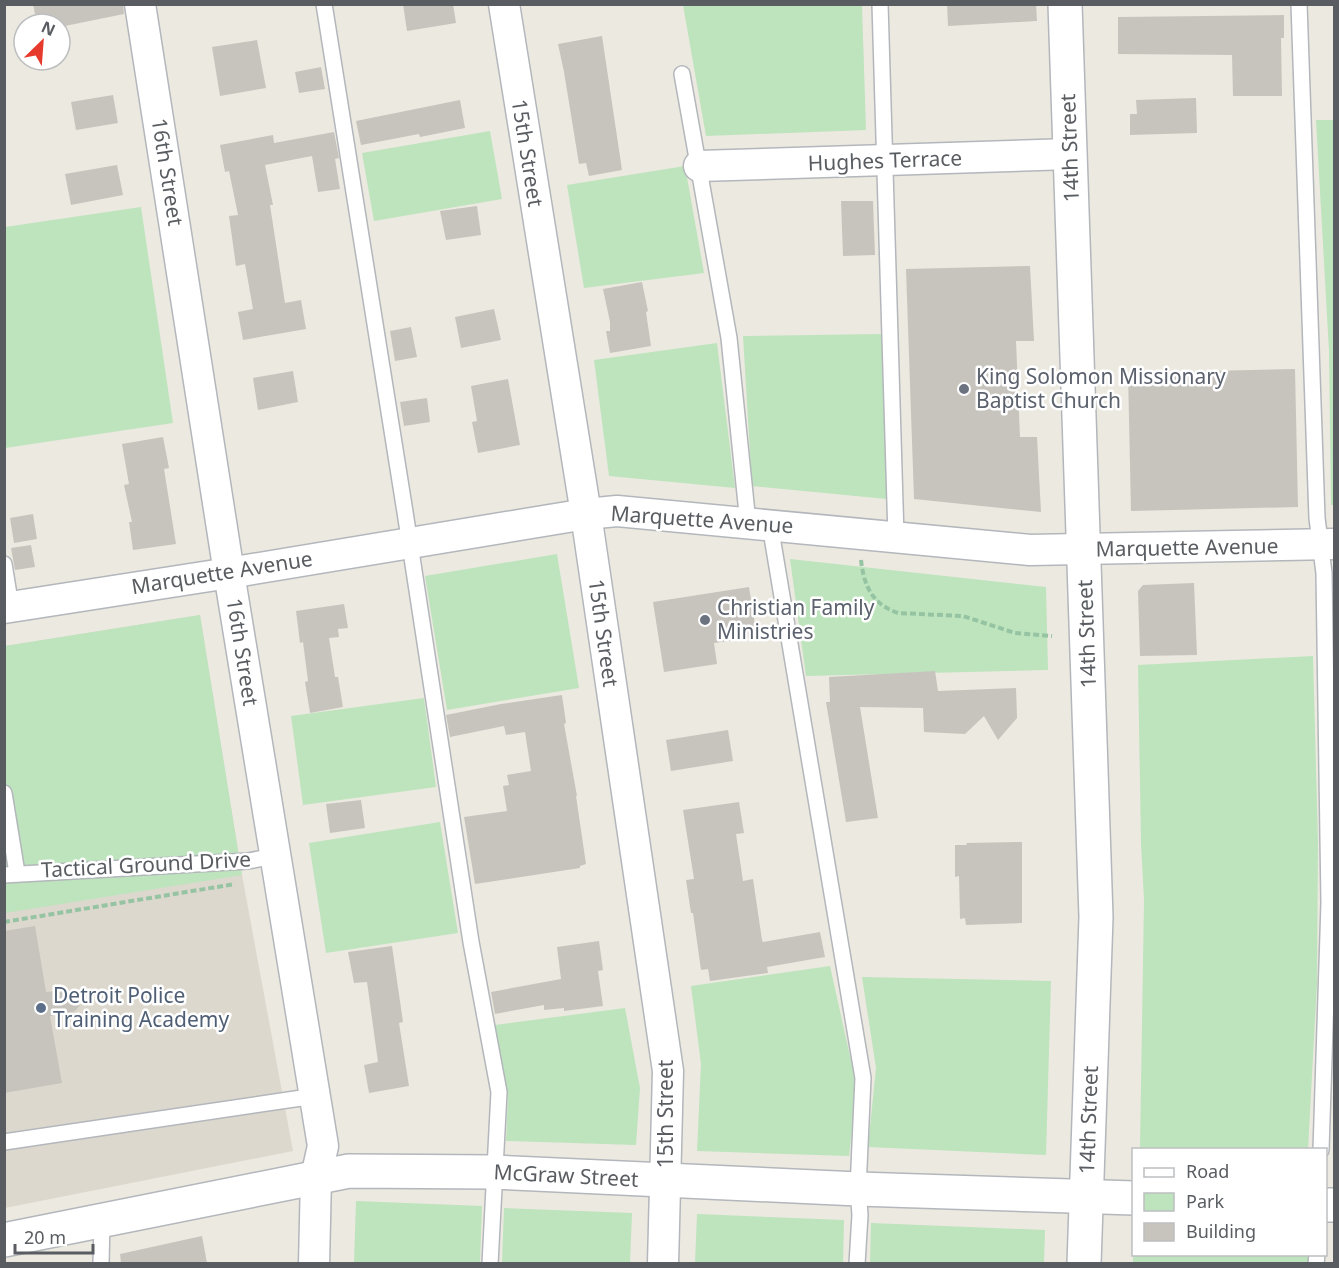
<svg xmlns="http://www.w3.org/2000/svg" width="1339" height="1268" font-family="'Noto Sans',sans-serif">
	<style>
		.education { fill: #dcd8ce }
		.green { fill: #bde4bd }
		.building { fill: #c7c4be }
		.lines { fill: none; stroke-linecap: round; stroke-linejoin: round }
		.service-casing { stroke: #b3b7bb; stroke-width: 18 }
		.minor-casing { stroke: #b3b7bb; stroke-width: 33 }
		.tertiary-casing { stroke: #b3b7bb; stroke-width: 36 }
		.path { stroke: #96c4a3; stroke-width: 4; stroke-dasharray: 6 3; stroke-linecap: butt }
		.service { stroke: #fff; stroke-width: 15 }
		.minor { stroke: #fff; stroke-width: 30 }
		.tertiary { stroke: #fff; stroke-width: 33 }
		.worship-dot { fill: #6b7280; stroke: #fff; stroke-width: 2 }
		.service-dot { fill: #5c6f8a; stroke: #fff; stroke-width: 2 }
		.labels { text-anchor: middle; stroke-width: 5; stroke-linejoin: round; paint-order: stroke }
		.street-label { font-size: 21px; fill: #595d61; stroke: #fff }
		.worship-label { font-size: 21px; fill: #5b616d; stroke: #fff; text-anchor: start }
		.service-label { font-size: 21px; fill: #4e5e75; stroke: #fff; text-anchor: start }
	</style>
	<rect width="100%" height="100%" fill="#ece9e0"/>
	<polygon class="education" points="200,615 242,875 293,1151 5,1208 5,646"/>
	<g class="green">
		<polygon points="683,5 862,5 866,130 706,136"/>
		<polygon points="1316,120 1334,120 1334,505 1331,505 1329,351"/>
		<polygon points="490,131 502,199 374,221 362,153"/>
		<polygon points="685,166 704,273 584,288 567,185"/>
		<polygon points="141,207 173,423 5,448 5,227"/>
		<polygon points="882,334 887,499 752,486 743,336"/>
		<polygon points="717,343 735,488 609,476 594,360"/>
		<polygon points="557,554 579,688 447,710 425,576"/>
		<polygon points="790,559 1046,587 1048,670 806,676"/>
		<polygon points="200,615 242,875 5,913 5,646"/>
		<polygon points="1313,656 1318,842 1317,983 1308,1149 1140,1149 1144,900 1141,843 1138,665"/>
		<polygon points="424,698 436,787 303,805 291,716"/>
		<polygon points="440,822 458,933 326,953 309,843"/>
		<polygon points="830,966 857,1088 849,1156 697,1151 701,1064 691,986"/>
		<polygon points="862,977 1051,981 1046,1155 868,1147 876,1068"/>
		<polygon points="625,1008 640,1088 636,1145 506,1141 508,1096 495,1025"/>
		<polygon points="356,1201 482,1206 480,1263 354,1263"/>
		<polygon points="504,1208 632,1213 630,1263 502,1263"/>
		<polygon points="697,1214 844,1220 843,1263 695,1263"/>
		<polygon points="871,1223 1045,1230 1044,1263 870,1263"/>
		<polygon points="1133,1239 1134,1254 1308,1255 1308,1263 1133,1263"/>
	</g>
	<g class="building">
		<polygon points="33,4 123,4 124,14 60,27 60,24 37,24"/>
		<polygon points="403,4 453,4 456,23 407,31"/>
		<polygon points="947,4 1036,4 1037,21 948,26"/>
		<polygon points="1284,15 1284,38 1281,38 1282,96 1233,96 1232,55 1118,54 1118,17"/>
		<polygon points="602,36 622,170 589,176 586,163 579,164 564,72 558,44"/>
		<polygon points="257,40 266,88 220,96 212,47"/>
		<polygon points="321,67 325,89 299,93 295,72"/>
		<polygon points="113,95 118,123 76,130 71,102"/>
		<polygon points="1196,98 1197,133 1130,135 1130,114 1137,114 1136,100"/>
		<polygon points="460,100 465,128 420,137 419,134 361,145 356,121"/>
		<polygon points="334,132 339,158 335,159 340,189 318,192 312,156 265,165 273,205 270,205 285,303 301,300 306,329 243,340 238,312 253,309 245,264 236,266 229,216 238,215 229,171 225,172 220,145 273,135 274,143"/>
		<polygon points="117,165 123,195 71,205 65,174"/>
		<polygon points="841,201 873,201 875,255 843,256"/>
		<polygon points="477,206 481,235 446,240 440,211"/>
		<polygon points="1030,266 1034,341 1016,341 1020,437 1037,437 1041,512 914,499 906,269"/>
		<polygon points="642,282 648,311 646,312 651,346 610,353 606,331 610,331 610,322 603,289"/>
		<polygon points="494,309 501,340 461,348 455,317"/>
		<polygon points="411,327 417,357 395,361 390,331"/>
		<polygon points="1295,369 1298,507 1131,511 1128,373"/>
		<polygon points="293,371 298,402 258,410 253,378"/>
		<polygon points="508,379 520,445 478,453 472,422 477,421 471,386"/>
		<polygon points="427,398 430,422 404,426 400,402"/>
		<polygon points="163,437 169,468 164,469 176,544 133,550 129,522 132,522 124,485 129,484 122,444"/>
		<polygon points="33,514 37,539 14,543 10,518"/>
		<polygon points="31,545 35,567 15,570 11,548"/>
		<polygon points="1194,583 1197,655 1140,656 1138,591 1143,585"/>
		<polygon points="749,587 757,637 714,643 717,664 664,672 653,602"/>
		<polygon points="344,604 348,628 338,629 339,637 329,638 335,677 338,677 343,707 310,713 305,682 308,681 303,642 300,643 296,611"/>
		<polygon points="935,671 938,691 1016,688 1017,718 998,740 984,716 965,734 924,732 923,708 860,707 878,818 846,822 826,702 830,702 829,677"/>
		<polygon points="562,695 566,723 564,724 577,796 576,796 586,864 580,866 580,868 475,884 464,817 507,811 503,786 509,785 507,775 531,771 525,732 506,735 504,726 450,737 446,715 501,704"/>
		<polygon points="728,730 733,761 671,771 666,740"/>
		<polygon points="361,800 365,828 330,833 326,804"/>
		<polygon points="739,802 744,833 736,834 743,881 753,879 762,940 763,942 820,932 825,957 767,967 768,973 710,981 708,969 701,970 693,913 691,913 686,880 694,879 683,810"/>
		<polygon points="1022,842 1022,923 966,925 965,918 960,919 959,876 955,877 955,845 967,845 966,843"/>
		<polygon points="35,926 46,992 72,990 78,993 80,999 80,1005 76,1010 71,1013 50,1016 62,1083 4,1093 4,931"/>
		<polygon points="599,941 603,970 598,971 603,1006 564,1011 564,1008 544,1010 544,1005 495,1014 491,992 561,979 557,947"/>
		<polygon points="392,946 403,1022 399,1023 409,1086 369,1093 364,1065 378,1062 367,982 354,983 348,952"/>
		<polygon points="202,1236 207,1263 121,1263 120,1254"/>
	</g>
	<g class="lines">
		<g class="service-casing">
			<g id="service">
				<polyline points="324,4 405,512 471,942 499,1092 490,1264"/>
				<polyline points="880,4 896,537"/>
				<polyline points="1299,4 1317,518 1324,573 1329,903 1321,1150"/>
				<polyline points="682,74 729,338 748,523"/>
				<polyline points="770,525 863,1078 858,1189 860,1215 857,1264"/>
				<polyline points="4,564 11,607"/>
				<polyline points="4,793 17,873"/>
				<polyline points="4,875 248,861 275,856"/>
				<polyline points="4,1142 315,1096"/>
				<polyline points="101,1264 102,1220"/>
				<polyline points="1316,1264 1317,1254"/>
			</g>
		</g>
		<g class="minor-casing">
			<g id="minor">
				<polyline points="140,4 229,573 323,1146 316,1177 314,1264"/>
				<polyline points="504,4 586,514 668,1071 663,1264"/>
				<polyline points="699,166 1070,154"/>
				<polyline points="4,608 229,573 586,514 617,511 1030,550 1334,544"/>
			</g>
		</g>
		<g class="tertiary-casing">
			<g id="tertiary">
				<polyline points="1065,4 1096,917 1084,1264"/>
				<polyline points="1326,1205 1334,1205"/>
				<polyline points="4,1240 349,1171 493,1172 858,1189 1134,1198"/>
			</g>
		</g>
		<g class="path">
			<path d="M 861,560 C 864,586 872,604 898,613 L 963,616 L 1015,633 L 1052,636"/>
			<polyline points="4,922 235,884"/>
		</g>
		<use href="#service" class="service"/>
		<use href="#minor" class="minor"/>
		<use href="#tertiary" class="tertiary"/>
	</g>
	<g class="worship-dot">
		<circle cx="964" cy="389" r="6"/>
		<circle cx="705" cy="620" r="6"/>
	</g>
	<circle class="service-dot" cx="41" cy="1008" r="6"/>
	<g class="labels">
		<g class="street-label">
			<text transform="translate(1070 148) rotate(-92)" y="7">14th Street</text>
			<text transform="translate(527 153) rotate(81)" y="7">15th Street</text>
			<text transform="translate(885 161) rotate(-2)" y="7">Hughes Terrace</text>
			<text transform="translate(167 172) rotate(81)" y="7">16th Street</text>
			<text transform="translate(702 520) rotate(4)" y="7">Marquette Avenue</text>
			<text transform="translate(1187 548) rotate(-1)" y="7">Marquette Avenue</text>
			<text transform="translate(222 573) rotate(-9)" y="7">Marquette Avenue</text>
			<text transform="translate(603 633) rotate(82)" y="7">15th Street</text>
			<text transform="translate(1087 634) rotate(-92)" y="7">14th Street</text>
			<text transform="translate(242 652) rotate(81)" y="7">16th Street</text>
			<text transform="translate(146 865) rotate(-3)" y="7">Tactical Ground Drive</text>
			<text transform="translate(666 1114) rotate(-90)" y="7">15th Street</text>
			<text transform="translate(1089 1120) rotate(-88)" y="7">14th Street</text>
			<text transform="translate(566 1176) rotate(3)" y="7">McGraw Street</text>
		</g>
		<g class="worship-label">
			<text x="976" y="384">King Solomon Missionary<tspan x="976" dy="24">Baptist Church</tspan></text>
			<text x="717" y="615">Christian Family<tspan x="717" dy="24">Ministries</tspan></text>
		</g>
		<g class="service-label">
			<text x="53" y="1003">Detroit Police<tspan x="53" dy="24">Training Academy</tspan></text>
		</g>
	</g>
	<rect width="1339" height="1268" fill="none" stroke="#595d61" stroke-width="12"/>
	<rect x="1132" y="1148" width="195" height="108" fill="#ffffff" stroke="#bdbec0" stroke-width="1.5"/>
	<rect x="1144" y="1168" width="30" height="9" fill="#ffffff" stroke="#bdbec0" stroke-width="1.5"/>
	<text x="1186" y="1178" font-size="18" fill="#595d61">Road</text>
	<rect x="1144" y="1193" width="30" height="18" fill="#bde4bd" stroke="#bdbec0" stroke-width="1.5"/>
	<text x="1186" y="1208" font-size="18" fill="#595d61">Park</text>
	<rect x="1144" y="1223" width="30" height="18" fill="#c7c4be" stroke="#bdbec0" stroke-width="1.5"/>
	<text x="1186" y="1238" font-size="18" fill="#595d61">Building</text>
	<g transform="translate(42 42) rotate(25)"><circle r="28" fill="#ffffff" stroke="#bdbec0" stroke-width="1.5"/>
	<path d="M0-4.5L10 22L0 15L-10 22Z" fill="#e63a2d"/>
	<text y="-9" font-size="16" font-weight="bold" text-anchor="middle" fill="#595d61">N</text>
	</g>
	<path d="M15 1244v9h78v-9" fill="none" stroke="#595d61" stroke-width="3"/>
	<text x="24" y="1244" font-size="18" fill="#595d61" stroke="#ffffff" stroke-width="4.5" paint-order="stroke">20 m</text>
</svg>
